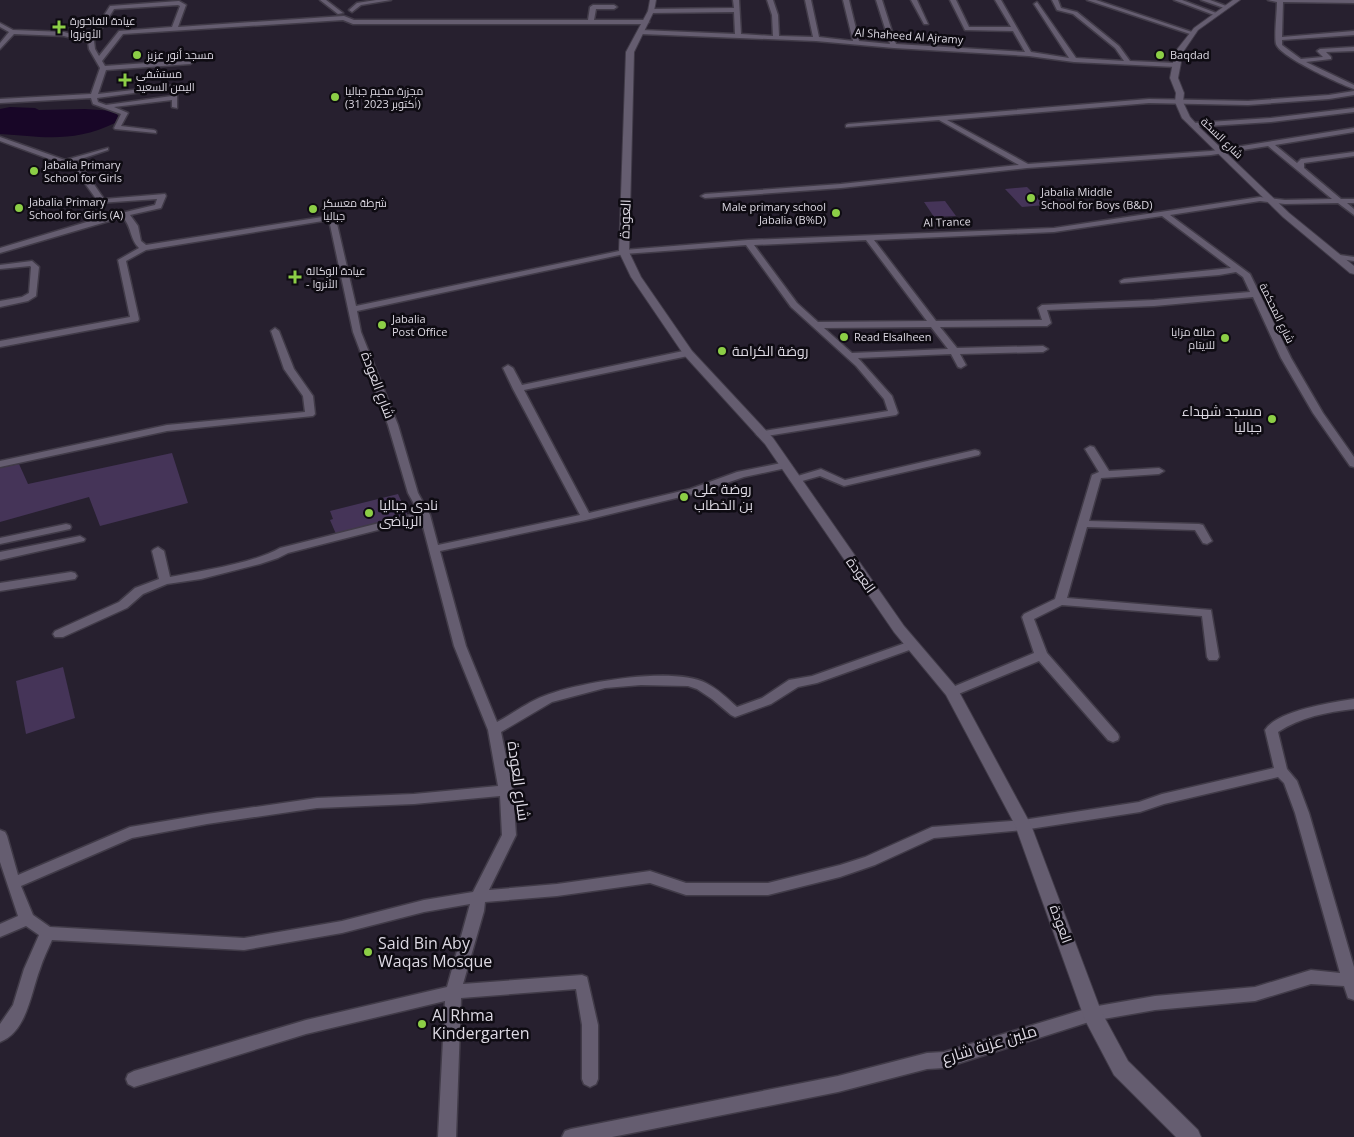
<svg xmlns="http://www.w3.org/2000/svg" width="1354" height="1137" font-family="'Open Sans',Cairo,sans-serif">
	<style>
		.green { fill: #453458 }
		.water { fill: #180627 }
		.lines { fill: none; stroke-linecap: round; stroke-linejoin: round }
		.minor-casing { stroke: #413b48; stroke-width: 3 }
		.tertiary-casing { stroke: #413b48; stroke-width: 2 }
		.secondary-casing { stroke: #413b48; stroke-width: 2 }
		.minor { fill: #655d70; fill-rule: evenodd }
		.tertiary { fill: #655d70; fill-rule: evenodd }
		.secondary { fill: #655d70; fill-rule: evenodd }
		.poi-dot { fill: #8cce46; stroke: #0e0b12; stroke-width: 2 }
		.labels { text-anchor: middle; stroke-width: 5; stroke-linejoin: round; paint-order: stroke }
		.far-poi-label { font-size: 11px; fill: #ddd9e3; stroke: #0e0b12; text-anchor: start }
		.far-street-label { font-size: 11px; fill: #ddd9e3; stroke: #0e0b12 }
		.street-label { font-size: 14px; fill: #ddd9e3; stroke: #0e0b12 }
		.poi-label { font-size: 14px; fill: #ddd9e3; stroke: #0e0b12; text-anchor: start }
		.near-street-label { font-size: 16px; fill: #ddd9e3; stroke: #0e0b12 }
		.near-poi-label { font-size: 16px; fill: #ddd9e3; stroke: #0e0b12; text-anchor: start }
	</style>
	<rect width="100%" height="100%" fill="#27202f"/>
	<g class="green">
		<polygon points="1027,187 1045,205 1022,207 1005,189"/>
		<polygon points="945,201 956,216 934,217 924,202"/>
		<polygon points="172,453 188,503 100,526 89,497 0,522 0,468 19,464 28,484"/>
		<polygon points="398,494 408,516 336,534 330,520 333,519 330,511"/>
		<polygon points="63,667 75,718 26,734 16,681"/>
	</g>
	<path class="water" d="M 10,107 L 35,108 L 39,110 L 85,109 L 115,111 L 118,116 L 115,123 C 73,143 44,137 0,134 L 0,109 Z"/>
	<g class="lines">
		<g class="minor-casing">
			<g id="minor">
				<polygon points="320,0 326,0 343,13 338,14"/>
				<polygon points="376,0 391,0 361,5 352,12 349,10 357,3"/>
				<polygon points="733,0 739,0 741,34 773,36 772,15 767,0 773,0 778,15 779,36 813,37 805,0 811,0 819,37 853,41 843,0 849,0 859,41 890,44 876,0 882,0 896,44 1025,52 1013,31 965,30 950,0 956,0 969,27 1011,27 995,0 1001,0 1031,52 1069,58 1034,4 1037,2 1076,58 1124,61 1115,48 1073,14 1057,10 1052,0 1058,0 1061,8 1077,12 1119,46 1130,61 1176,63 1179,65 1176,67 1074,62 1029,56 894,48 816,41 641,34 638,32 641,30 735,34 734,12 651,13 648,11 651,9 734,8"/>
				<polygon points="911,0 917,0 928,24 924,24"/>
				<polygon points="1087,0 1096,0 1195,33 1190,34"/>
				<polygon points="1174,0 1182,0 1219,14 1214,15"/>
				<polygon points="1201,0 1210,0 1229,7 1224,8"/>
				<path d="M 1268,0 L 1354,0 L 1354,3 L 1283,2 L 1282,37 L 1354,31 L 1354,35 L 1282,40 L 1282,45 L 1301,59 L 1323,57 L 1317,51 L 1320,49 L 1354,47 L 1354,51 L 1326,52 L 1331,57 L 1331,59 L 1306,62 L 1354,85 L 1354,89 C 1340,84 1280,57 1276,44 C 1274,36 1277,13 1277,2 Z"/>
				<path d="M 179,1 L 186,5 L 178,27 L 344,16 L 354,20 L 588,20 L 590,7 L 593,5 L 614,5 L 617,7 L 614,9 L 596,9 L 594,20 L 646,20 L 649,22 L 646,24 L 353,24 L 343,20 L 123,34 L 102,61 L 105,66 L 190,60 L 193,62 L 190,64 L 106,70 L 98,94 L 177,85 L 177,108 L 172,107 L 172,100 L 114,107 L 128,113 L 121,126 L 154,130 L 156,131 L 156,133 L 115,129 L 114,128 L 121,114 L 93,104 L 91,98 L 0,103 L 0,99 L 91,94 L 100,68 L 89,49 L 88,42 L 64,36 L 14,34 L 0,49 L 0,43 L 9,32 L 0,27 L 0,23 L 13,30 L 64,32 L 89,39 L 110,6 ZM 178,5 L 180,6 L 172,27 L 119,31 L 99,56 L 95,49 L 94,41 L 114,9 ZM 172,88 L 172,96 L 106,105 L 98,102 L 97,98 Z"/>
				<path d="M 1354,91 L 1354,95 L 1329,99 L 1248,105 L 1149,103 L 947,120 L 1028,164 L 1211,151 L 1354,128 L 1354,132 L 1275,145 L 1297,163 L 1301,159 L 1354,152 L 1354,156 L 1304,163 L 1304,168 L 1341,199 L 1354,199 L 1354,203 L 1347,203 L 1354,209 L 1354,215 L 1338,203 L 1285,204 L 1260,201 L 1170,215 L 1250,274 L 1291,358 L 1323,413 L 1354,457 L 1354,467 L 1350,466 L 1313,413 L 1281,358 L 1253,297 L 1154,306 L 1047,310 L 1051,323 L 1047,326 L 940,327 L 957,348 L 1043,346 L 1048,349 L 1043,352 L 960,354 L 966,365 L 961,368 L 958,367 L 951,354 L 858,358 L 892,396 L 898,413 L 896,415 L 761,437 L 758,436 L 756,434 L 758,432 L 888,411 L 884,399 L 856,366 L 791,307 L 746,245 L 624,254 L 357,311 L 361,332 L 398,425 L 418,493 L 430,515 L 438,545 L 580,515 L 513,389 L 503,368 L 508,365 L 513,368 L 522,385 L 688,350 L 693,353 L 688,356 L 524,390 L 589,513 L 690,489 L 737,472 L 786,462 L 791,465 L 786,468 L 744,477 L 697,493 L 586,520 L 440,551 L 466,646 L 497,722 C 512,714 528,702 544,696 C 578,682 674,666 706,683 C 718,689 727,698 737,707 L 762,698 L 789,680 L 812,676 L 911,641 L 915,642 L 917,645 L 915,648 L 817,683 L 798,687 L 771,704 L 735,717 L 731,715 L 712,699 L 697,689 L 688,686 L 641,685 L 605,688 L 552,702 L 501,732 L 513,790 L 516,835 L 489,890 L 557,884 L 650,871 L 686,883 L 768,883 L 840,865 L 865,857 L 932,827 L 1023,820 L 1139,802 L 1162,794 L 1274,768 L 1265,730 C 1276,711 1333,702 1354,699 L 1354,709 C 1327,712 1301,717 1278,732 L 1287,769 L 1297,781 L 1309,813 L 1354,967 L 1354,1000 L 1348,998 L 1344,986 L 1311,984 L 1255,1001 L 1155,1010 L 1092,1021 L 944,1068 L 927,1069 L 838,1092 L 612,1137 L 562,1137 L 565,1131 L 571,1129 L 838,1076 L 927,1053 L 944,1052 L 1092,1007 L 1155,996 L 1255,987 L 1311,970 L 1340,973 L 1295,813 L 1284,783 L 1278,777 L 1164,804 L 1140,812 L 1023,830 L 934,838 L 875,865 L 840,877 L 768,895 L 686,895 L 650,883 L 557,896 L 485,902 L 484,911 L 463,984 L 582,975 L 587,977 L 598,1025 L 598,1079 L 596,1084 L 590,1087 L 584,1084 L 582,1079 L 582,1025 L 576,989 L 461,998 L 456,1137 L 438,1137 L 445,1001 L 306,1034 L 134,1087 L 128,1084 L 126,1079 L 128,1074 L 134,1071 L 306,1020 L 447,987 L 470,904 L 424,912 L 342,933 L 244,950 L 52,940 C 48,949 43,959 40,969 C 31,992 27,1032 0,1042 L 0,1024 L 13,1005 L 24,969 L 39,935 L 26,926 L 0,937 L 0,924 L 18,916 L 0,862 L 0,830 L 5,832 L 7,836 L 18,875 L 130,827 L 207,814 L 317,798 L 414,794 L 498,786 L 488,730 L 454,646 L 421,519 L 288,553 L 278,558 L 260,564 L 201,579 L 167,584 L 143,594 L 127,608 L 63,637 L 55,637 L 53,634 L 55,631 L 119,602 L 135,588 L 159,579 L 152,551 L 154,549 L 158,547 L 164,551 L 170,577 C 201,571 254,563 280,548 L 419,513 L 408,493 L 388,425 L 353,332 L 329,220 L 146,250 L 126,261 L 139,319 L 138,321 L 0,347 L 0,341 L 130,317 L 118,260 L 139,248 C 130,240 132,228 123,217 L 0,253 L 0,248 L 100,218 L 155,205 L 157,199 L 99,203 L 74,168 L 0,141 L 0,137 L 65,160 L 108,148 L 108,150 L 72,162 L 80,164 L 104,199 L 165,194 L 166,196 L 161,208 L 130,215 L 138,226 L 141,241 L 146,245 L 335,215 L 356,306 L 624,250 L 748,240 L 1054,228 L 1260,197 L 1285,200 L 1332,199 L 1268,146 L 1211,155 L 1027,168 L 841,188 L 705,198 L 701,196 L 705,194 L 841,184 L 1019,165 L 939,120 L 846,127 L 846,125 L 848,124 L 1149,99 L 1248,101 L 1329,95 ZM 1162,216 L 1231,268 L 1124,279 L 1120,281 L 1121,283 L 1219,275 L 1236,272 L 1243,277 L 1250,292 L 1154,300 L 1042,305 L 1038,308 L 1042,320 L 936,321 L 874,240 L 1054,232 ZM 866,240 L 927,321 L 818,322 L 797,303 L 754,245 ZM 931,327 L 948,349 L 852,353 L 824,328 ZM 500,796 L 502,835 L 473,892 L 424,900 L 342,921 L 244,938 L 50,927 L 33,915 L 21,886 L 132,838 L 207,824 L 317,808 L 414,804 Z"/>
				<polygon points="1354,108 1354,112 1271,122 1193,127 1190,125 1193,123 1271,118"/>
				<polygon points="1333,254 1354,257 1354,261 1333,258"/>
				<polygon points="32,261 39,267 36,296 28,301 0,307 0,301 22,297 29,293 31,267 30,266 0,269 0,265"/>
				<polygon points="275,328 279,331 294,369 313,396 315,414 313,416 167,431 0,467 0,461 167,425 305,412 303,396 284,369 271,331"/>
				<polygon points="1090,446 1094,447 1109,471 1159,468 1164,471 1159,474 1101,478 1089,521 1199,524 1203,525 1212,541 1207,544 1203,543 1195,530 1087,527 1067,598 1211,610 1219,657 1217,660 1209,660 1207,657 1202,616 1062,605 1034,619 1047,653 1118,734 1119,737 1118,740 1113,742 1108,740 1039,661 956,695 948,695 946,692 948,689 1034,653 1022,617 1024,614 1055,599 1092,475 1099,472 1085,449"/>
				<polygon points="975,450 979,451 980,453 979,455 844,486 820,476 795,483 790,480 791,478 821,469 845,480"/>
				<polygon points="66,524 70,525 71,527 70,529 0,544 0,538"/>
				<polygon points="80,536 85,539 84,541 0,560 0,552"/>
				<polygon points="71,572 75,573 77,576 75,579 0,591 0,583"/>
			</g>
		</g>
		<g class="tertiary-casing">
			<polygon id="tertiary" points="1233,0 1240,0 1198,30 1183,52 1178,78 1184,93 1183,102 1190,117 1200,128 1289,213 1354,266 1354,274 1350,273 1283,217 1182,118 1175,102 1176,93 1170,78 1175,52 1194,28"/>
		</g>
		<g class="secondary-casing">
			<polygon id="secondary" points="650,0 656,0 654,11 634,52 629,252 641,277 692,351 773,438 904,626 957,688 1031,825 1101,1011 1128,1061 1198,1130 1201,1137 1176,1137 1114,1075 1085,1020 1015,825 946,695 894,632 765,444 684,355 631,277 619,252 626,52 648,11"/>
		</g>
		<use href="#minor" class="minor"/>
		<use href="#tertiary" class="tertiary"/>
		<use href="#secondary" class="secondary"/>
	</g>
	<g class="poi-dot">
		<path d="M56.5 19.5h5v5h5v5h-5v5h-5v-5h-5v-5h5z"/>
		<circle cx="137" cy="55" r="5"/>
		<circle cx="1160" cy="55" r="5"/>
		<path d="M122.5 72.5h5v5h5v5h-5v5h-5v-5h-5v-5h5z"/>
		<circle cx="335" cy="97" r="5"/>
		<circle cx="34" cy="171" r="5"/>
		<circle cx="1031" cy="198" r="5"/>
		<circle cx="19" cy="208" r="5"/>
		<circle cx="313" cy="209" r="5"/>
		<circle cx="836" cy="213" r="5"/>
		<path d="M292.5 269.5h5v5h5v5h-5v5h-5v-5h-5v-5h5z"/>
		<circle cx="382" cy="325" r="5"/>
		<circle cx="844" cy="337" r="5"/>
		<circle cx="1225" cy="338" r="5"/>
		<circle cx="722" cy="351" r="5"/>
		<circle cx="1272" cy="419" r="5"/>
		<circle cx="684" cy="497" r="5"/>
		<circle cx="369" cy="513" r="5"/>
		<circle cx="368" cy="952" r="5"/>
		<circle cx="422" cy="1024" r="5"/>
	</g>
	<g class="labels">
		<g class="far-poi-label">
			<text x="70" y="25">عيادة الفاخورة<tspan x="70" dy="13">الأونروا</tspan></text>
			<text x="147" y="59">مسجد أنور عزيز</text>
			<text x="1170" y="59">Baqdad</text>
			<text x="136" y="78">مستشفى<tspan x="136" dy="13">اليمن السعيد</tspan></text>
			<text x="345" y="95">مجزرة مخيم جباليا<tspan x="345" dy="13">(31 أكتوبر 2023)</tspan></text>
			<text x="44" y="169">Jabalia Primary<tspan x="44" dy="13">School for Girls</tspan></text>
			<text x="1041" y="196">Jabalia Middle<tspan x="1041" dy="13">School for Boys (B&amp;D)</tspan></text>
			<text x="29" y="206">Jabalia Primary<tspan x="29" dy="13">School for Girls (A)</tspan></text>
			<text x="323" y="207">شرطة معسكر<tspan x="323" dy="13">جباليا</tspan></text>
			<text x="826" y="211" text-anchor="end">Male primary school<tspan x="826" dy="13">Jabalia (B%D)</tspan></text>
			<text x="306" y="275">عيادة الوكالة<tspan x="306" dy="13">- الأنروا</tspan></text>
			<text x="392" y="323">Jabalia<tspan x="392" dy="13">Post Office</tspan></text>
			<text x="1215" y="336" text-anchor="end">صالة مزايا<tspan x="1215" dy="13">للايتام</tspan></text>
			<text x="854" y="341">Read Elsalheen</text>
		</g>
		<g class="far-street-label">
			<text transform="translate(909 36) rotate(4)" y="4">Al Shaheed Al Ajramy</text>
			<text transform="translate(1222 138) rotate(44)" y="4">شارع السكة</text>
			<text transform="translate(947 222) rotate(-2)" y="4">Al Trance</text>
			<text transform="translate(1277 313) rotate(64)" y="4">شارع المحكمة</text>
		</g>
		<g class="street-label">
			<text transform="translate(625 219) rotate(-88)" y="5">العودة</text>
			<text transform="translate(378 385) rotate(69)" y="5">شارع العودة</text>
			<text transform="translate(861 575) rotate(55)" y="5">العودة</text>
			<text transform="translate(1061 924) rotate(70)" y="5">العودة</text>
		</g>
		<g class="poi-label">
			<text x="732" y="356">روضة الكرامة</text>
			<text x="1262" y="416" text-anchor="end">مسجد شهداء<tspan x="1262" dy="16">جباليا</tspan></text>
			<text x="694" y="494">روضة على<tspan x="694" dy="16">بن الخطاب</tspan></text>
			<text x="379" y="510">نادى جباليا<tspan x="379" dy="16">الرياضى</tspan></text>
		</g>
		<g class="near-street-label">
			<text transform="translate(519 781) rotate(82)" y="6">شارع العودة</text>
			<text transform="translate(989 1044) rotate(-17)" y="6">ملين عزبة شارع</text>
		</g>
		<g class="near-poi-label">
			<text x="378" y="949">Said Bin Aby<tspan x="378" dy="18">Waqas Mosque</tspan></text>
			<text x="432" y="1021">Al Rhma<tspan x="432" dy="18">Kindergarten</tspan></text>
		</g>
	</g>
</svg>
